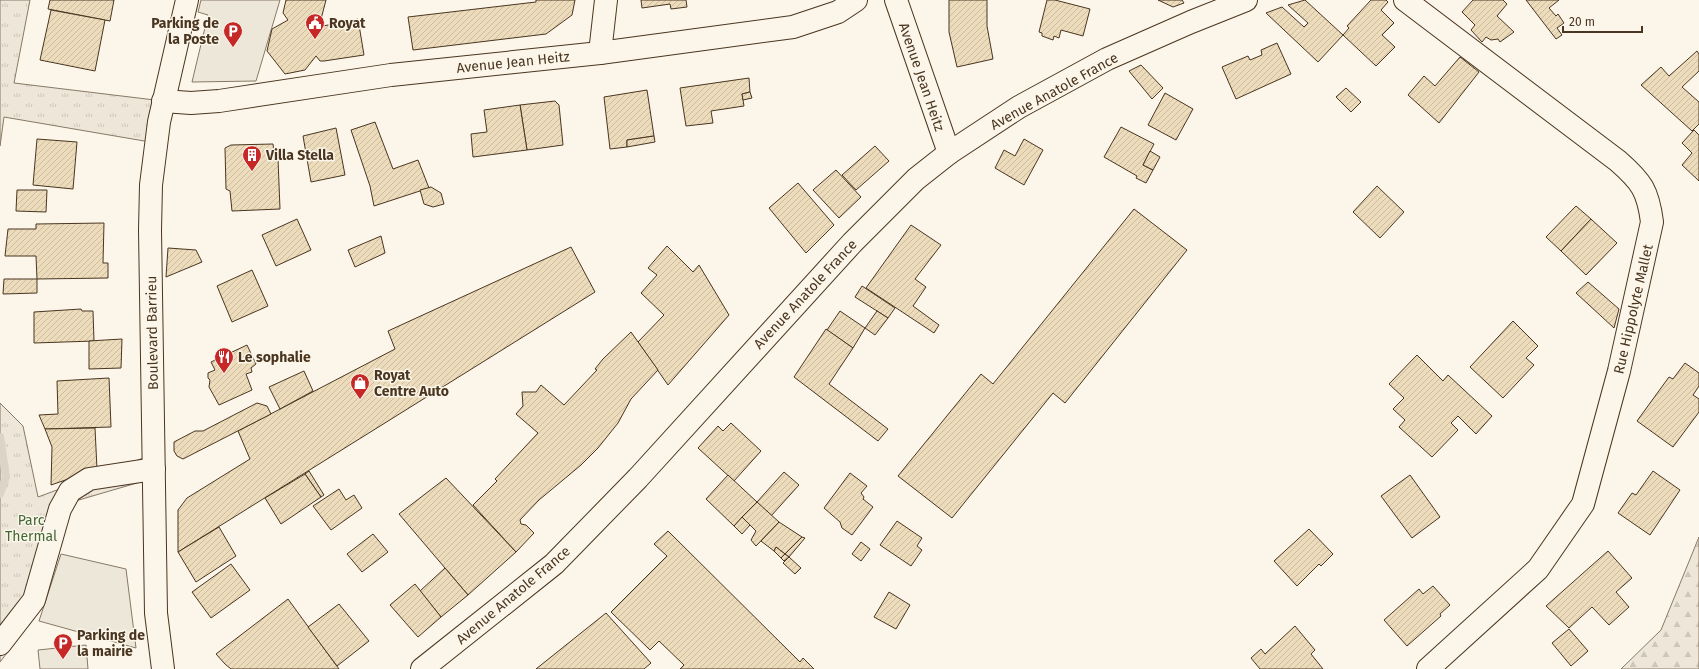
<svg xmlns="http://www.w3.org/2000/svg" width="1699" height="669" font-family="'Fira Sans',sans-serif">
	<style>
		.grass { fill: url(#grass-tufts); stroke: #887966 }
		.forest { fill: url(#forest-firs); stroke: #887966 }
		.parking { fill: #ede7d9; stroke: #887966 }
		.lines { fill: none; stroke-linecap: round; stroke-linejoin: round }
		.stream { stroke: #dcd4c6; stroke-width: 8 }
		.building { fill: url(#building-hatch); stroke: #4a3520 }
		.minor-casing { stroke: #4a3520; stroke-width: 24 }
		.secondary-casing { stroke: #4a3520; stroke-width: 24 }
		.minor { stroke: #fbf6e9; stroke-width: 22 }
		.secondary { stroke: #fbf6e9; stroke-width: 22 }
		.labels { text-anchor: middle; stroke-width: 3; stroke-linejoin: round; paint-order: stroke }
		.poi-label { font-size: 14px; font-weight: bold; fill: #4a3520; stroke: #fbf6e9; text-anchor: start }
		.street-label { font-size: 14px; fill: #4a3520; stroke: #fbf6e9 }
		.park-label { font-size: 14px; fill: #436837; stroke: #fbf6e9 }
	</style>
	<defs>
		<pattern id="grass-tufts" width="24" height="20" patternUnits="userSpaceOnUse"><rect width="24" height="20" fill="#ede6d9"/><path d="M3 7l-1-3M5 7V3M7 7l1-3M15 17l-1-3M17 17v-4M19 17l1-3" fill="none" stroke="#cdc6ba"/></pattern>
		<pattern id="forest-firs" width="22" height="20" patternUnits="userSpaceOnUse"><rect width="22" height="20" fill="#ede6d9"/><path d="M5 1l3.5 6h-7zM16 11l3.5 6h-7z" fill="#cdc6ba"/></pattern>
		<pattern id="building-hatch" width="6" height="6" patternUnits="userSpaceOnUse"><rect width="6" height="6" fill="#ecdcbc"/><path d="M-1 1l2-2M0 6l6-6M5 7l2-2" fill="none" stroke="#ccbda1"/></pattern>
	</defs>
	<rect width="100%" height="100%" fill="#fbf6e9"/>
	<g class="grass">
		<polygon points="0,0 30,0 14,83 163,101 156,143 4,117 0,146"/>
		<polygon points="0,403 23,426 38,497 154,454 154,478 72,502 38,613 0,662"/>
	</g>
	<polygon class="forest" points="1699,537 1699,669 1621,669 1661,630"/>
	<g class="parking">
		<polygon points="201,0 280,0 256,81 192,82 208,15 198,12"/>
		<polygon points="61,554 126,569 136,648 39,621"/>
		<polygon points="86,645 88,669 40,669 38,650"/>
	</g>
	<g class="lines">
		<polyline class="stream" points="0,437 6,477 0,494"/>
	</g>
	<g class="building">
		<polygon points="50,0 114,0 110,21 48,9"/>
		<polygon points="286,0 326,0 320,23 323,26 358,19 364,55 324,61 320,61 316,56 305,70 285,74 267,51 272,29 288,20 283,13"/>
		<polygon points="536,0 575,0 572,15 546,34 413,50 408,17 536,2"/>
		<polygon points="641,0 686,0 687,7 671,9 670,4 642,8"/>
		<polygon points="949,0 987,0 987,26 993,59 957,67 949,32"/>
		<polygon points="1047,0 1055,0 1090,9 1083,36 1061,30 1059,38 1054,36 1053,40 1042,36 1042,33 1039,32"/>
		<polygon points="1158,0 1182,0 1184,3 1173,7"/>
		<polygon points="1305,0 1343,35 1318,62 1266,13 1282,7 1304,27 1308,23 1288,5"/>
		<polygon points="1371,0 1386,0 1388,2 1381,10 1394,23 1382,35 1395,47 1376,66 1343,35 1349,28 1347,26"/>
		<polygon points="1473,0 1503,0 1507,4 1497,16 1514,32 1500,42 1498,39 1491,40 1486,37 1482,42 1471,30 1475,25 1462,12"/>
		<polygon points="1526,0 1559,0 1549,8 1556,16 1558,14 1564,23 1557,28 1562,35 1556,39"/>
		<polygon points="51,10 105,20 95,71 40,60"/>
		<polygon points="1277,43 1291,74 1236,99 1222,67 1248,56 1250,60 1262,55 1261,50"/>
		<polygon points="1697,51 1699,54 1699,71 1682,87 1699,102 1699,124 1692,131 1641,85 1661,67 1669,76"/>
		<polygon points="1460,57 1479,72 1439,123 1408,95 1424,76 1435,86"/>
		<polygon points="1141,65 1163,88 1152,99 1129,71"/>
		<polygon points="749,78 750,92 742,94 744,106 711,111 713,123 686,126 680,88"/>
		<polygon points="1346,88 1361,102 1351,112 1336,97"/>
		<polygon points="647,90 654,136 627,140 627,147 610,149 604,97"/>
		<polygon points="750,92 752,98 743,100 742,94"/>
		<polygon points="1165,93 1193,109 1176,140 1148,125"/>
		<polygon points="555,101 559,105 563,145 527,150 520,105"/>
		<polygon points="520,105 527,150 473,157 471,134 487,132 484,110"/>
		<polygon points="375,122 393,169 418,160 429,188 374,206 370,186 351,130"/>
		<polygon points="1121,127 1154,144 1143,165 1153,170 1146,183 1136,178 1137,176 1104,157"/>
		<polygon points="336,128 345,175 311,182 303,136"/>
		<polygon points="1694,130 1699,135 1699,181 1682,165 1692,153 1682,143"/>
		<polygon points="654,136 655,142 627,147 627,140"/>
		<polygon points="37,139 77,142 73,189 33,185"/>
		<polygon points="1024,139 1043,150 1024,185 995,168 1004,150 1015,156"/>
		<polygon points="273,144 275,158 278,159 280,209 232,211 230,191 226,189 225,148 231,145"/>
		<polygon points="875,146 889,161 856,190 842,175"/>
		<polygon points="1150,151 1160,157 1153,170 1143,165"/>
		<polygon points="836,170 861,197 839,218 813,190"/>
		<polygon points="798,183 834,225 806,253 769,208"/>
		<polygon points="1377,186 1404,212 1380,238 1353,212"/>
		<polygon points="431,187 441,193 444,204 433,207 424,204 420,190"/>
		<polygon points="17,190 47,190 46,212 16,211"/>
		<polygon points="1576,206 1591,219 1561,251 1546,237"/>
		<polygon points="1134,209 1187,250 1065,403 1053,393 952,518 898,476 981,374 993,384"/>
		<polygon points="297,219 311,250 276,266 262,235"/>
		<polygon points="1591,219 1617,243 1586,275 1561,251"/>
		<polygon points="104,223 103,263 108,263 108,278 37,279 36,256 5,256 8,229 36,229 36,224"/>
		<polygon points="911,225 941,245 915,279 926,287 913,306 939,325 934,333 866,288"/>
		<polygon points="381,236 385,253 355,267 348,250"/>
		<polygon points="667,246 693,272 699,265 729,315 668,385 638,342 664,315 641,293 657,275 648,268"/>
		<polygon points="571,247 595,292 178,552 178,510 187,498 250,459 238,431 395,349 388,331"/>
		<polygon points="168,248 196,250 202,262 166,277"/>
		<polygon points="252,270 268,306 232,322 217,286"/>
		<polygon points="4,279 37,279 37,293 3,294"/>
		<polygon points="1588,282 1619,309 1614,328 1576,293"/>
		<polygon points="862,286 895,308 888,318 855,297"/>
		<polygon points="81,309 82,311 93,311 94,341 34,343 34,312"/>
		<polygon points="840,311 865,328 853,348 827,330"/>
		<polygon points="877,311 888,318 875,335 865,328"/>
		<polygon points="1513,321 1538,346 1526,358 1534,365 1503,398 1470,367"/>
		<polygon points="826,329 853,348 829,384 888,429 878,441 794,377"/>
		<polygon points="631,332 658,370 631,399 618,423 598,448 581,465 539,500 520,520 521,524 526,525 534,533 516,552 473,505 497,481 495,479 538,433 516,414 523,406 522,392 536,392 541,385 564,405 597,370 595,369 603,359"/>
		<polygon points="122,339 121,368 89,369 89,341"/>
		<polygon points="247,345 256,364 251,368 252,372 246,374 252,390 219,405 209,387 210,380 208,378 208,373 215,370 211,362"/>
		<polygon points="1417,355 1443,381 1448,375 1492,416 1476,434 1458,416 1451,423 1458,430 1432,457 1399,427 1405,420 1393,409 1404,398 1389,384"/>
		<polygon points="1685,363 1699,373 1699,386 1693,395 1699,399 1699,412 1673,447 1637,421 1669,377 1673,379"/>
		<polygon points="304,371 313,391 280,409 269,387"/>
		<polygon points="109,378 111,427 45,429 39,415 58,414 57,381"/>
		<polygon points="257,403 267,406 271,414 183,459 177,456 174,451 174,442 195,431 203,431"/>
		<polygon points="731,423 761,451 734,481 698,448 718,426 723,431"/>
		<polygon points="95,428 97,469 51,485 52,447 45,429"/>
		<polygon points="309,471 324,495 321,497 305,474"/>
		<polygon points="1653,471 1680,490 1650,535 1618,513 1632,493 1636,495"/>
		<polygon points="784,472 799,485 771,516 757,502"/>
		<polygon points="850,473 867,486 861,493 864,497 863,499 873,507 852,535 842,528 840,522 824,508"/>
		<polygon points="305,474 321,497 281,524 265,498"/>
		<polygon points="728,475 757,502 734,526 706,499"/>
		<polygon points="1410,475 1440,517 1412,538 1381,496"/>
		<polygon points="446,478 516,552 468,595 399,514"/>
		<polygon points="339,489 346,500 354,495 362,508 331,530 313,506"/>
		<polygon points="757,502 779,522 756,546 751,540 756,531 742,517"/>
		<polygon points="742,517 750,525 742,534 734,526"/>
		<polygon points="897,521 922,538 917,546 922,550 911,566 880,545"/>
		<polygon points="779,522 802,537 785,554 776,547 774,551 761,541"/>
		<polygon points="219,527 236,556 196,582 178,552"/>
		<polygon points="1309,529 1333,554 1321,566 1319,564 1297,586 1274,561"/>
		<polygon points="668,531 800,662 803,658 814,669 680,669 684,665 659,641 650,650 611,612 667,556 654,544"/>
		<polygon points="373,534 388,552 362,572 347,554"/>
		<polygon points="802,537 805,538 789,557 785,554"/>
		<polygon points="861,542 870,549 861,561 852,554"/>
		<polygon points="776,547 785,554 781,558 774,551"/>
		<polygon points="1608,551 1632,578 1616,592 1629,607 1609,625 1592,607 1569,628 1546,606"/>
		<polygon points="785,554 789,557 784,561 781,558"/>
		<polygon points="789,557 801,568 795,574 783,563"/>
		<polygon points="231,564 250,590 211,618 192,592"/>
		<polygon points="445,568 468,595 441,617 420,591"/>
		<polygon points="415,584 441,617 418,637 390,605"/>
		<polygon points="1433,586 1450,605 1440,614 1441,616 1407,646 1384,620 1419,589 1423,594"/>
		<polygon points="889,592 910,605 896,629 874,617"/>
		<polygon points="288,599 339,669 231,669 225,664 216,654"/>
		<polygon points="339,604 369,641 337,666 308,627"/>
		<polygon points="606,613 651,663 644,669 536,669"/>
		<polygon points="1295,626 1315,650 1311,654 1323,669 1260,669 1251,658 1261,649 1265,654"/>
		<polygon points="1569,629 1588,651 1571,666 1552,643"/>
	</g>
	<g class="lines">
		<g class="minor-casing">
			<g id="minor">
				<polyline points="896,0 949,153"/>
				<path d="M 1405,0 L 1618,161 C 1642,182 1648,191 1652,222 L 1619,371 L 1583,504 L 1538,569 L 1428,669"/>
				<polyline points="600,53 606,0"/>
				<polyline points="163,101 191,103 219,101 391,75 600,53 793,27 838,12 856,0"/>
				<polyline points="0,644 34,600 60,509 70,491 89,479 154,469"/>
			</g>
		</g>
		<g class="secondary-casing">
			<g id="secondary">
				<polyline points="163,669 156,613 150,230 151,185 159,122 187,0"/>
				<polyline points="422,669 554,564 638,478 852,243 916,179 949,153 1019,107 1107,59 1191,22 1246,0"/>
			</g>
		</g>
		<use href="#minor" class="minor"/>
		<use href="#secondary" class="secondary"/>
	</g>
	<defs>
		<g id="civic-pin" transform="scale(1)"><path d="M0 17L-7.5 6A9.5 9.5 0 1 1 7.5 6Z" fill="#c62828" stroke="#fbf6e9"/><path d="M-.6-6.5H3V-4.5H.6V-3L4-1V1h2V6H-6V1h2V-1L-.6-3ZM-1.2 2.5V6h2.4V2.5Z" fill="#fff"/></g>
		<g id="parking-pin" transform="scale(1)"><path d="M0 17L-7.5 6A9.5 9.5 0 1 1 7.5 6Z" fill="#c62828" stroke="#fbf6e9"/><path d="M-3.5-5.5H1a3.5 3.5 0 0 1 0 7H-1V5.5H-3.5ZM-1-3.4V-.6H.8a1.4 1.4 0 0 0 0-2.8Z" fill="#fff"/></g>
		<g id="building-pin" transform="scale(1)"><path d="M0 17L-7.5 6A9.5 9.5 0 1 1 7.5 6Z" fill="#c62828" stroke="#fbf6e9"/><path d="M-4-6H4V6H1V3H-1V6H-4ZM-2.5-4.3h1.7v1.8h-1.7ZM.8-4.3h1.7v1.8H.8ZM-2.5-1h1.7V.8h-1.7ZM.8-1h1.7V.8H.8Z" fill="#fff"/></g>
		<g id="restaurant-pin" transform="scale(1)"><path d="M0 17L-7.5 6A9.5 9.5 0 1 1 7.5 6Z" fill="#c62828" stroke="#fbf6e9"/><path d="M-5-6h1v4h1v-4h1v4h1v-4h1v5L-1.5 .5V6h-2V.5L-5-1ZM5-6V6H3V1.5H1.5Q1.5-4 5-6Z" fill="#fff"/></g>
		<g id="shop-pin" transform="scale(1)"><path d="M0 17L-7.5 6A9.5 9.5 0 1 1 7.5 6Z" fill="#c62828" stroke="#fbf6e9"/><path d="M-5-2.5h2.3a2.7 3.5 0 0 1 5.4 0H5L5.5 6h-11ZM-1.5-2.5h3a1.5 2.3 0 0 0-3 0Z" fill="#fff"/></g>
	</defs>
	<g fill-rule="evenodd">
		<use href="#civic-pin" x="315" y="23"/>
		<use href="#parking-pin" x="233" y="31"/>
		<use href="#building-pin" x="252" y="155"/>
		<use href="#restaurant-pin" x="224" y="357"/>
		<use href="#shop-pin" x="360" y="383"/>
		<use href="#parking-pin" x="63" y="643"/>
	</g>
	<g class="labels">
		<g class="poi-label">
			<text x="219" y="28" text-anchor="end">Parking de<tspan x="219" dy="16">la Poste</tspan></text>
			<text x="329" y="28">Royat</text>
			<text x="266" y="160">Villa Stella</text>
			<text x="238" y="362">Le sophalie</text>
			<text x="374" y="380">Royat<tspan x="374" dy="16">Centre Auto</tspan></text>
			<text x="77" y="640">Parking de<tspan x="77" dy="16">la mairie</tspan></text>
		</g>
		<g class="street-label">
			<text transform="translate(513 62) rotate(-6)" y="5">Avenue Jean Heitz</text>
			<text transform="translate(922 77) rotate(71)" y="5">Avenue Jean Heitz</text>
			<text transform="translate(1054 91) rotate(-29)" y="5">Avenue Anatole France</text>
			<text transform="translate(805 294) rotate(-47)" y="5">Avenue Anatole France</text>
			<text transform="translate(1633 309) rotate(-77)" y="5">Rue Hippolyte Mallet</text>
			<text transform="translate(152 333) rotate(-91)" y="5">Boulevard Barrieu</text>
			<text transform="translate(513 595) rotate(-40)" y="5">Avenue Anatole France</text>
		</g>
		<g class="park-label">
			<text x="31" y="525">Parc<tspan x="31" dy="16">Thermal</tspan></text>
		</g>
	</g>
	<path d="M1563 26v6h79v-6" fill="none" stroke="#4a3520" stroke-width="2"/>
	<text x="1569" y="26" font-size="12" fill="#4a3520" stroke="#fbf6e9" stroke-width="3" paint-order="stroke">20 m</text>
</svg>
